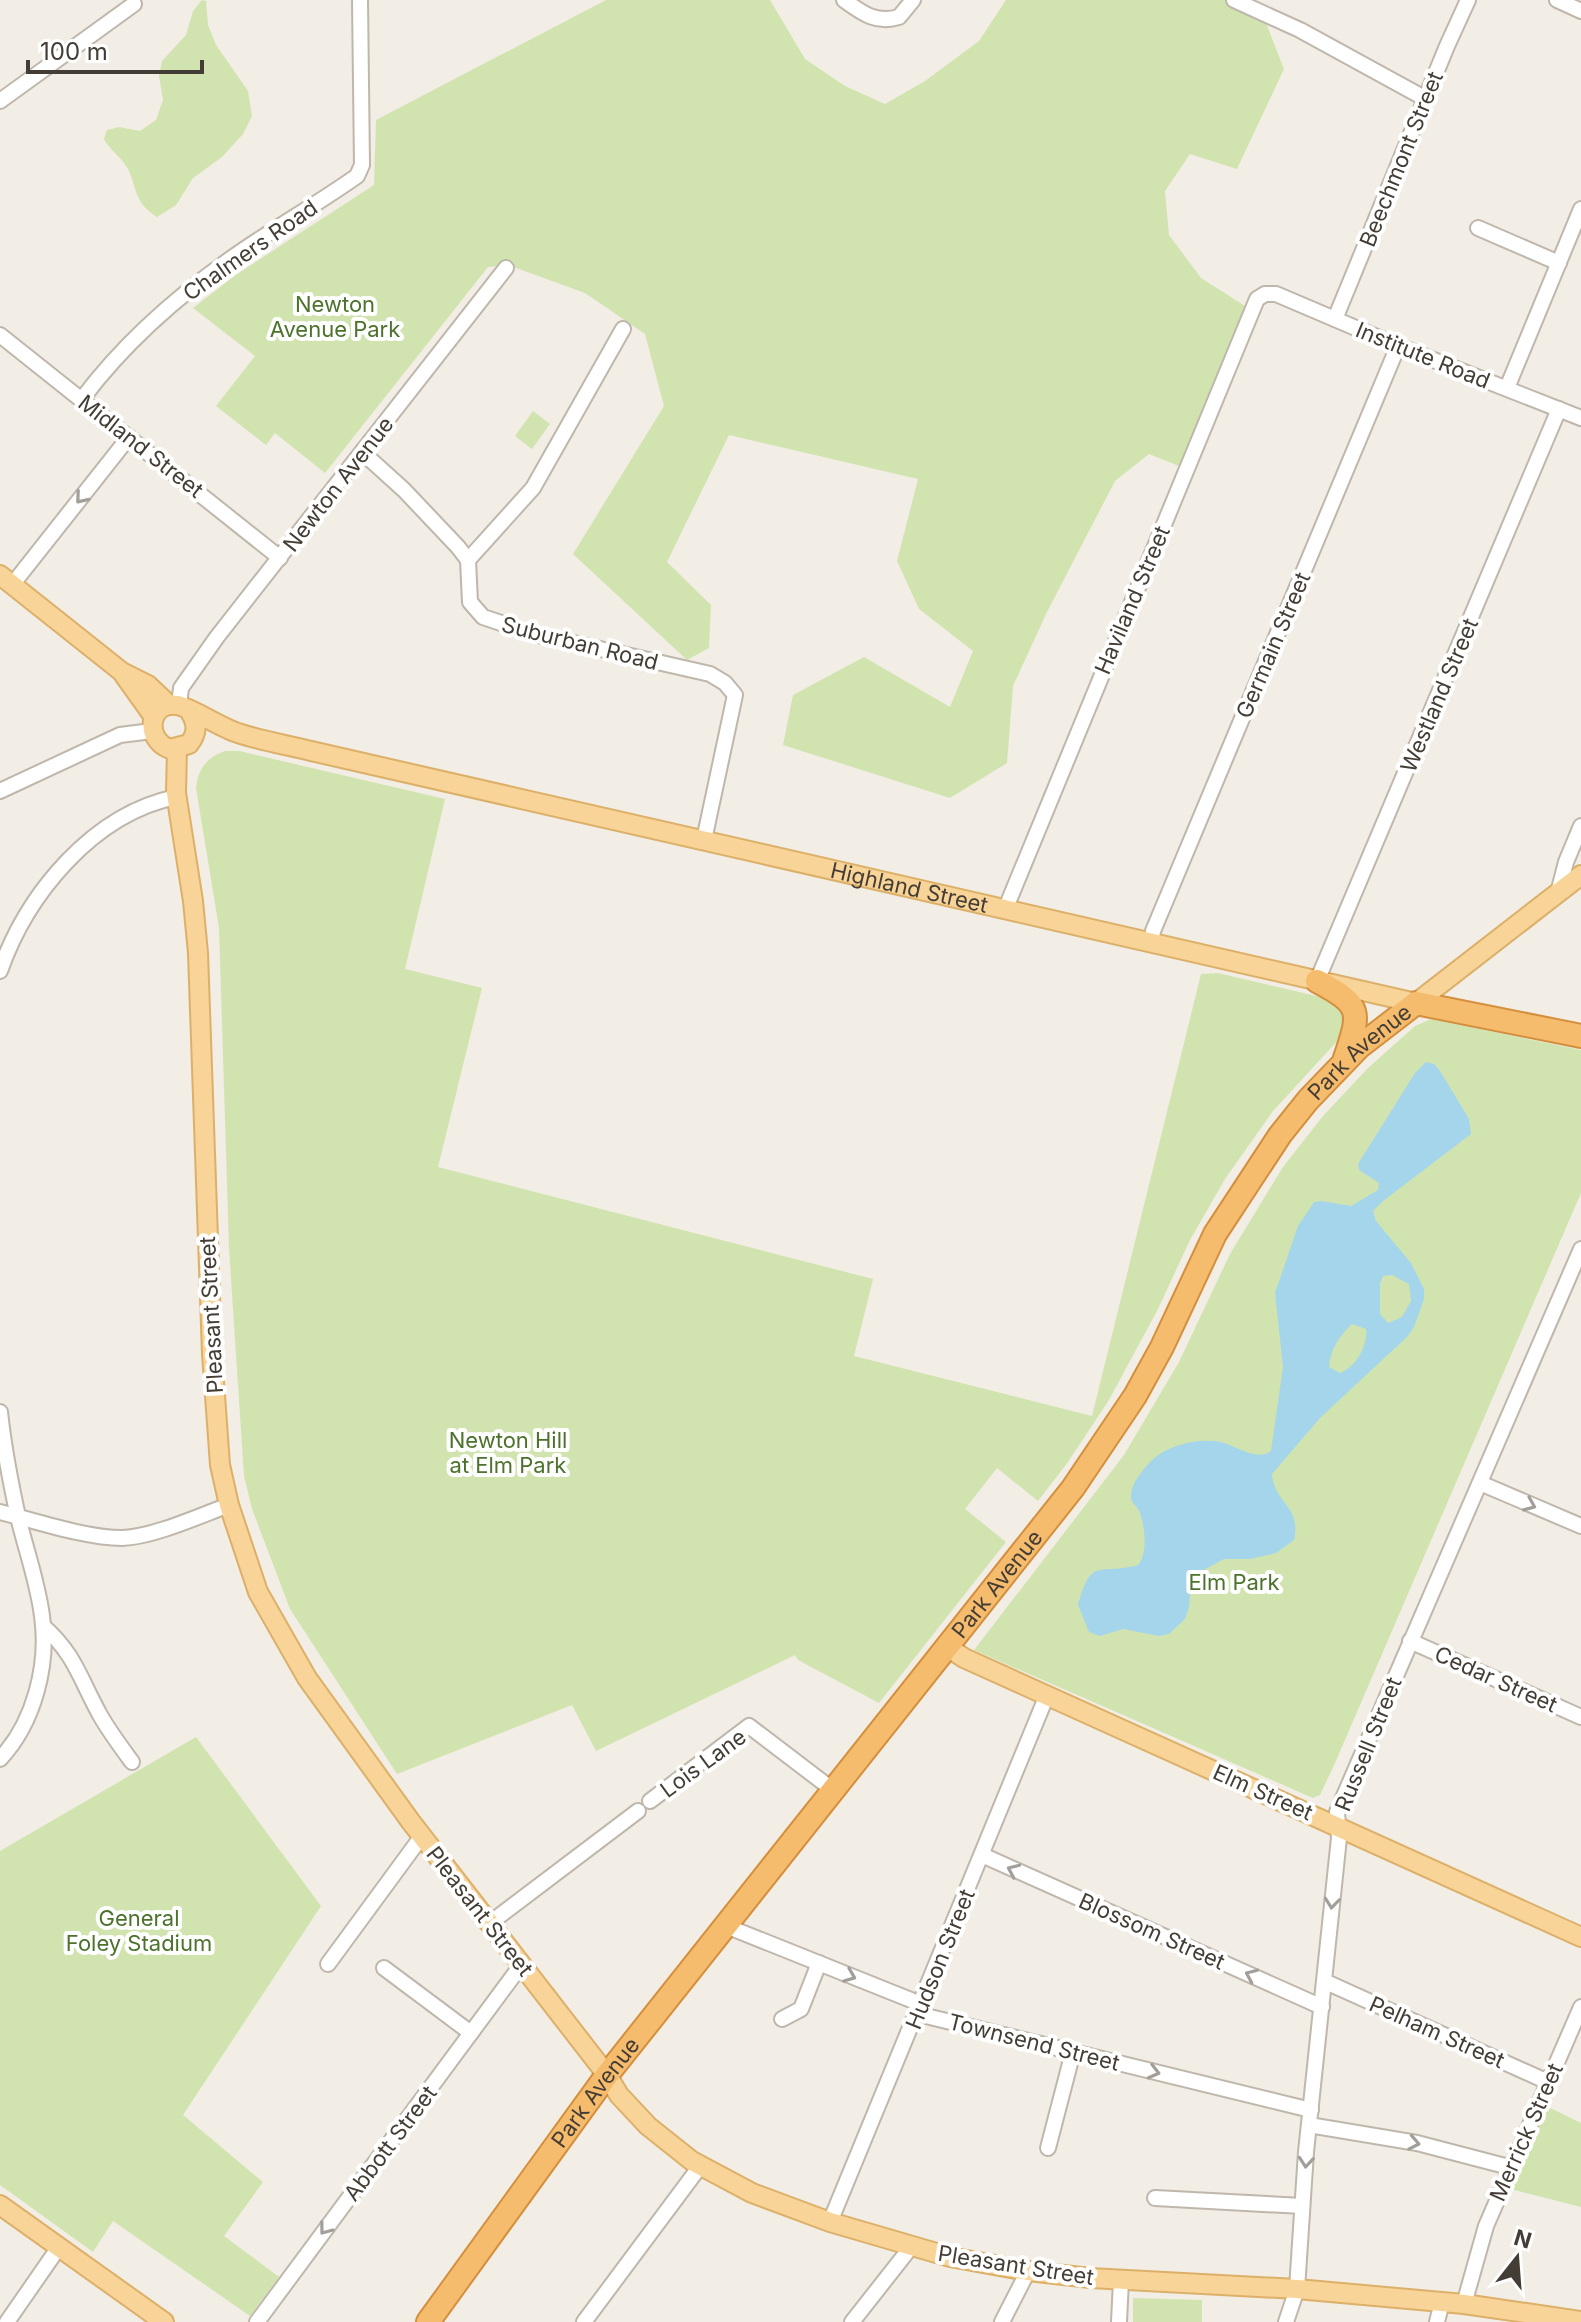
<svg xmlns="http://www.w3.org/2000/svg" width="1581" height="2322" font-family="Inter,sans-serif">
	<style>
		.green { fill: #d1e4b0 }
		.water { fill: #a4d5eb; fill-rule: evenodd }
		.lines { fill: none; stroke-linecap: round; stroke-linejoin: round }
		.minor-casing { stroke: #bfb7ac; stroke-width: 18 }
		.major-casing { stroke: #dcb069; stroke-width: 22 }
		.highway-casing { stroke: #d48f3d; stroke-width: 26 }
		.minor { stroke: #fff; stroke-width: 14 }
		.major { stroke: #f8d498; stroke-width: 18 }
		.highway { stroke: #f5bc6d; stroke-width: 22 }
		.oneway { stroke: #a29e9a }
		.labels { text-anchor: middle; stroke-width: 8; stroke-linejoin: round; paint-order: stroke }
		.street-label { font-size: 22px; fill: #443d35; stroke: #fff }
		.park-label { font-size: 22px; fill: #4c722c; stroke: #fff }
	</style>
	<rect width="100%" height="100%" fill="#f2ede5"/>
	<g class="green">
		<path d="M 202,0 L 206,1 L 208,25 L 216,45 L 248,91 L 252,116 L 243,134 L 222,157 L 193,178 L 176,205 L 157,217 C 134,202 138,191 128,169 C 122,158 110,150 104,139 L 107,130 L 119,127 L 140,131 L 156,120 L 163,100 L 159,76 L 162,61 L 186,35 L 193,11 Z"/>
		<polygon points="606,0 770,0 805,59 845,86 885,104 925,81 979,41 1006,0 1232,0 1234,7 1266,23 1284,69 1237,169 1190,154 1165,191 1169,235 1201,278 1245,306 1179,466 1149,454 1115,481 1047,612 1013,686 1007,763 950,798 783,745 793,695 864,657 950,707 973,651 919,609 897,561 918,479 729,435 667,562 711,605 709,648 687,660 573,554 664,406 645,334 585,293 508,265 488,267 325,473 275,433 266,445 216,406 255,356 193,308 237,274 374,185 376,120"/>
		<polygon points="533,411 550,424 532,449 515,436"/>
		<path d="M 225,751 L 239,751 L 445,799 L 405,969 L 482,988 L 438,1167 L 873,1279 L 854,1356 L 1092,1416 L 1201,974 L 1218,973 L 1329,999 L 1340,1007 L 1346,1020 L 1341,1037 L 1273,1111 L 1225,1179 L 1190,1240 L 1158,1309 L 1109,1400 L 1068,1462 L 1038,1501 L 997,1468 L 965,1509 L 1006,1542 L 879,1703 L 798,1660 L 795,1655 L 596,1751 L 572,1705 L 397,1774 L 290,1609 L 252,1509 L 244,1476 L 229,1248 L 219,928 L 196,788 C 198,769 207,757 225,751 Z"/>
		<polygon points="1431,1019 1581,1050 1581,1193 1335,1763 1320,1795 1313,1798 974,1650 1124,1455 1179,1362 1230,1254 1283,1167 1323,1116 1368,1068 1415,1026"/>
		<polygon points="196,1737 321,1906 183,2115 263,2182 224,2236 279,2277 250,2316 113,2221 93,2252 0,2185 0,1851"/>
		<polygon points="1546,2106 1581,2123 1581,2207 1510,2189"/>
		<polygon points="1133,2298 1202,2300 1202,2322 1133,2322"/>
	</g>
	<path class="water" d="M 1426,1062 L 1434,1064 L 1440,1071 L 1469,1119 L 1471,1134 L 1383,1201 L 1373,1211 L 1376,1221 L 1411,1263 L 1424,1289 L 1424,1299 L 1414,1327 L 1408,1336 L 1320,1418 L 1272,1474 C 1273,1502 1302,1506 1294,1540 L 1276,1553 L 1250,1559 L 1224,1559 L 1200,1572 L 1191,1583 L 1189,1607 L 1185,1619 L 1169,1634 L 1159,1636 L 1123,1629 L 1100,1636 L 1089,1632 L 1078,1605 C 1092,1555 1098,1576 1138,1565 C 1148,1554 1145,1527 1140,1513 C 1138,1506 1132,1505 1131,1498 C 1130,1484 1143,1470 1151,1461 C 1166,1446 1194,1439 1214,1441 C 1233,1442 1255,1463 1271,1451 L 1283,1367 L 1275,1293 L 1298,1226 L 1314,1202 L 1321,1201 L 1351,1206 L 1378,1190 L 1379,1183 L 1359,1170 L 1358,1164 L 1415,1073 ZM 1392,1275 L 1409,1284 L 1411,1301 L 1402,1317 L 1388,1323 L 1380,1314 L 1380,1284 L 1383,1276 ZM 1352,1324 L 1366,1329 C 1368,1346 1356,1367 1340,1373 L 1329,1367 C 1330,1350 1340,1335 1352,1324 Z"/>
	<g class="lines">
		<g class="minor-casing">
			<g id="minor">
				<path d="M 844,0 C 862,13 876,24 899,17 L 913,0"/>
				<polyline points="1234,0 1300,30 1426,99"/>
				<polyline points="1557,0 1581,11"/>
				<polyline points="0,101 134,4"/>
				<polyline points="1478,228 1559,263"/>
				<polyline points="1335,319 1447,46 1468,0"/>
				<polyline points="0,335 280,558"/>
				<polyline points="1507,388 1581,209"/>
				<path d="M 82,399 C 124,343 181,293 239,253 C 278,226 319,203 357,176 L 362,165 L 360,0"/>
				<polyline points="362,452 404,490 458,547 468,560 470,602 483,617 534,634 710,674 725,683 735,695 704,840"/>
				<polyline points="468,560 533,488 623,329"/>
				<polyline points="12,585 129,437"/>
				<polyline points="179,705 181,688 217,637 506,268"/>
				<polyline points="0,791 120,735 152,731"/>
				<polyline points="1558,893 1566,862 1581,826"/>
				<polyline points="1005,910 1257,299 1265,294 1276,294 1398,346 1581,418"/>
				<polyline points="1151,944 1153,931 1398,346"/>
				<path d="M 0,971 C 27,894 93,814 176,797"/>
				<polyline points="1317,981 1559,409"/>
				<path d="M 0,1412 C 4,1449 11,1485 19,1521 C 27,1553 38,1584 42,1616 C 49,1665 34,1723 0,1759"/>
				<polyline points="1480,1483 1581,1526"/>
				<path d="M 0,1512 C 36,1521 86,1538 122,1538 C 153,1537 199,1516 229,1505"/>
				<path d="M 43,1626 C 75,1654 80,1679 100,1715 C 109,1731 121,1747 132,1762"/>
				<polyline points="1410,1641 1581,1717"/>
				<polyline points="650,1801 749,1726 833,1790"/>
				<polyline points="982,1855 1322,2007"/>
				<polyline points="490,1923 638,1811"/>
				<polyline points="726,1926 911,2000 921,2006 926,2016 1311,2110"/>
				<polyline points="328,1964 422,1836"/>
				<polyline points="384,1968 471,2033"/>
				<polyline points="1326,1982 1548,2082"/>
				<polyline points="782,2019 801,2009 819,1963"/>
				<polyline points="1309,2125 1417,2143 1509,2167"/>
				<polyline points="1048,2148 1073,2052"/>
				<polyline points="1155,2198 1302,2206"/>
				<polyline points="830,2222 1047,1695"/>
				<polyline points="1464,2304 1486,2226 1581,2007"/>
				<polyline points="7,2322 59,2247"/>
				<polyline points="257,2322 522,1964"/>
				<polyline points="584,2322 701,2165"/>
				<polyline points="852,2322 911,2247"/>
				<polyline points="1002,2322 1028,2271"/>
				<polyline points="1119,2322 1121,2280"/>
				<polyline points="1286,2322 1297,2289 1306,2152 1339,1838 1337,1812 1581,1249"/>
				<polyline points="1437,2322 1442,2302"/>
			</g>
		</g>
		<g class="major-casing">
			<g id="major">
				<polyline points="0,575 122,672 148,685 169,705"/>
				<polyline points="124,675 154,717"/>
				<path id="s1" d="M 190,712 C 197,723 198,733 189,744 L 170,749 C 143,739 149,701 177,705 C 190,707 221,728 238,733 C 262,741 287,745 311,751 L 1416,1003 L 1581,875"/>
				<polyline points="177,749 176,793 193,901 198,953 212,1354 220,1465 229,1505 258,1592 307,1678 411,1822 607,2075 619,2095 648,2126 692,2161 752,2193 830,2222 950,2257 1028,2271 1090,2278 1297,2289 1464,2304 1581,2321"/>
				<polyline points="946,1646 964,1658 1581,1937"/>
				<polyline points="0,2205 164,2322"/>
			</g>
		</g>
		<g class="highway-casing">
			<g id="highway">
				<path d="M 1317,981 C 1362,1005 1361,1011 1345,1058"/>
				<path id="s2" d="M 428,2322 L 607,2075 L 1073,1488 L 1135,1396 L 1162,1347 L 1215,1234 L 1280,1135 L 1308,1100 L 1359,1047 L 1416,1003 L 1581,1036"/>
			</g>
		</g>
		<use href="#minor" class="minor"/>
		<use href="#major" class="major"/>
		<use href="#highway" class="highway"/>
	</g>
	<defs><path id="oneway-chevron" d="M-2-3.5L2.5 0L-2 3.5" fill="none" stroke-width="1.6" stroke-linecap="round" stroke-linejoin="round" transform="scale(2)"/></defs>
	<g class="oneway">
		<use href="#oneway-chevron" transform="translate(81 498) rotate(130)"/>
		<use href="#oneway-chevron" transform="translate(1530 1505) rotate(23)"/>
		<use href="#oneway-chevron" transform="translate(1013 1870) rotate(-156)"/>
		<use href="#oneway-chevron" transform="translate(1332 1903) rotate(96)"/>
		<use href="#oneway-chevron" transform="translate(1251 1975) rotate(-156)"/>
		<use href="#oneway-chevron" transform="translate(850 1976) rotate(22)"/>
		<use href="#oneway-chevron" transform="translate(1154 2072) rotate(14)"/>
		<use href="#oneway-chevron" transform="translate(1414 2143) rotate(11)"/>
		<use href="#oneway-chevron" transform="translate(1306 2162) rotate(95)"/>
		<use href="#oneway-chevron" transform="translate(325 2229) rotate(127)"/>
	</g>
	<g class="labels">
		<g class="street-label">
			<text transform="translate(1401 159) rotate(-68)" y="8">Beechmont Street</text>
			<text transform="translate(250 250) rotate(-35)" y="8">Chalmers Road</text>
			<text transform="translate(1423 355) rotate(22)" y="8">Institute Road</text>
			<text transform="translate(141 446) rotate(38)" y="8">Midland Street</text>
			<text transform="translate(338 484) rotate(-52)" y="8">Newton Avenue</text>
			<text transform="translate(1132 600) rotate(-67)" y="8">Haviland Street</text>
			<text transform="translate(580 643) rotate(14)" y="8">Suburban Road</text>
			<text transform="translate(1273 645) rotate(-67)" y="8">Germain Street</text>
			<text transform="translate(1439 695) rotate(-67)" y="8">Westland Street</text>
			<text dy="8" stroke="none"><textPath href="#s1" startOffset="878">Highland Street</textPath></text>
			<text dy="8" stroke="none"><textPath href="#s2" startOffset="1580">Park Avenue</textPath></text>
			<text transform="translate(211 1315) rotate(-93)" y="8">Pleasant Street</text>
			<text dy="8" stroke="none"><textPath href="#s2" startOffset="932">Park Avenue</textPath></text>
			<text transform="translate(1496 1679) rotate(24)" y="8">Cedar Street</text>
			<text transform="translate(1368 1744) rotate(-68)" y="8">Russell Street</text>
			<text transform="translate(703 1763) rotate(-36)" y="8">Lois Lane</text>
			<text transform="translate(1263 1792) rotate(24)" y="8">Elm Street</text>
			<text transform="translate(480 1911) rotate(52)" y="8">Pleasant Street</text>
			<text transform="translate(1152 1931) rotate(24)" y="8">Blossom Street</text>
			<text transform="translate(940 1959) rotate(-68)" y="8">Hudson Street</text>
			<text transform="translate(1437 2032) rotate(24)" y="8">Pelham Street</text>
			<text transform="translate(1034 2042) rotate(14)" y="8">Townsend Street</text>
			<text dy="8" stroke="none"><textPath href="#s2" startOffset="284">Park Avenue</textPath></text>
			<text transform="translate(1526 2132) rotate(-66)" y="8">Merrick Street</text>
			<text transform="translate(390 2143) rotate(-53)" y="8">Abbott Street</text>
			<text transform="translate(1016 2265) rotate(9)" y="8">Pleasant Street</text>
		</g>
		<g class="park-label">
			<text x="335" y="312">Newton<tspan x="335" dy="25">Avenue Park</tspan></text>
			<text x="508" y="1448">Newton Hill<tspan x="508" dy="25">at Elm Park</tspan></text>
			<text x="1234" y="1590">Elm Park</text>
			<text x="139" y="1926">General<tspan x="139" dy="25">Foley Stadium</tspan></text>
		</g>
	</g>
	<g transform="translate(1517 2258) rotate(17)" stroke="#ffffff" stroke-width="6" paint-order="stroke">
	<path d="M0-6L14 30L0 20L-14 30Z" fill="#443d35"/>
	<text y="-12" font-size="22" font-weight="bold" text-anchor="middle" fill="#443d35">N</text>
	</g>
	<path d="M28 60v12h174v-12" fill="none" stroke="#443d35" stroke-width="4"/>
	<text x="40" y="60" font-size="24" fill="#443d35" stroke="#ffffff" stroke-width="6" paint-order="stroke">100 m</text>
</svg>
